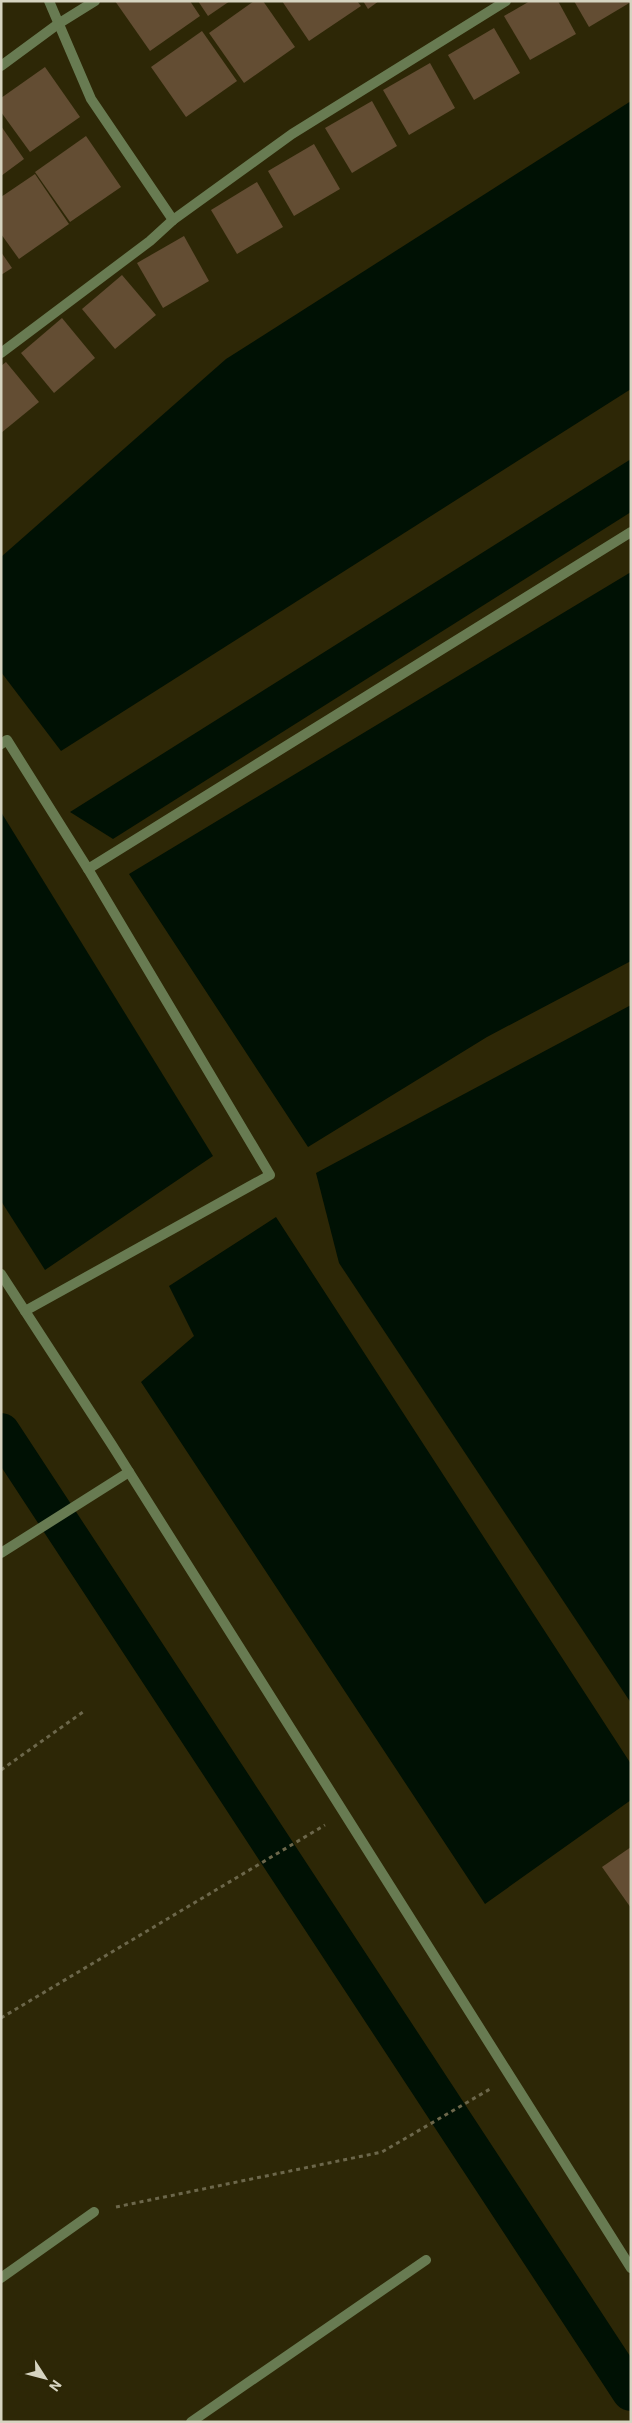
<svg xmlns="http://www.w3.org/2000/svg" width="632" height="2423" font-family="Roboto,sans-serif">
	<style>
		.water { fill: #001104 }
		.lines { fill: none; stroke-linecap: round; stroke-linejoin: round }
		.canal { stroke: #001104; stroke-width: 38 }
		.building { fill: #634d33 }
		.path { stroke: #6c674b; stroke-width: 3; stroke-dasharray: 4 4; stroke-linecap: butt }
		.lane { stroke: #687b52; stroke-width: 10 }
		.street { stroke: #687b52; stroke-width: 10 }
	</style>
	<rect width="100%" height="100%" fill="#2d2706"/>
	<g class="water">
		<polygon points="631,101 631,389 61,751 1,672 1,557 226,359"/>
		<polygon points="631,459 631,512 113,839 70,812"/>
		<polygon points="631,572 631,961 487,1037 308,1147 129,874"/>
		<polygon points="1,812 213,1156 45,1270 1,1201"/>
		<polygon points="631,1005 631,1703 339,1263 316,1173"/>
		<polygon points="276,1217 631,1764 631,1800 485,1904 141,1382 194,1336 169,1286"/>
	</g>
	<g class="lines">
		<polyline class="canal" points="1,1432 631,2392"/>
	</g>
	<g class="building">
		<polygon points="115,1 190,1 200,16 150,51"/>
		<polygon points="198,1 230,1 208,16"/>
		<polygon points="254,1 263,1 295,47 244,83 209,33"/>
		<polygon points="282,1 357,1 361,6 309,41"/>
		<polygon points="363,1 379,1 368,9"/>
		<polygon points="530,1 558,1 576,34 530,60 504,16"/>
		<polygon points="574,1 631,1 631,2 589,27"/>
		<polygon points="494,28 520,73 474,100 448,55"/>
		<polygon points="202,31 237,81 186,117 151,67"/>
		<polygon points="430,63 455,108 409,135 383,90"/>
		<polygon points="45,67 80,117 30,152 1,112 1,98"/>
		<polygon points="372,101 397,146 352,173 325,128"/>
		<polygon points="1,126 24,159 1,176"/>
		<polygon points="86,136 121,187 70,222 35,172"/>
		<polygon points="314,144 340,189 294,216 268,171"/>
		<polygon points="35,174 69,224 19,259 1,234 1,197"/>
		<polygon points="257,182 283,227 237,254 211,210"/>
		<polygon points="184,236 209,281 163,308 137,263"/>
		<polygon points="1,252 12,268 1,275"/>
		<polygon points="122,275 156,315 115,349 82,309"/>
		<polygon points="62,318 95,358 54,393 21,353"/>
		<polygon points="6,362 39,402 1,433 1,366"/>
		<polygon points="631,1847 631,1908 602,1867"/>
	</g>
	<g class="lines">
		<g class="path">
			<polyline points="1,1770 83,1712"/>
			<polyline points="1,2018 325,1825"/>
			<polyline points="116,2207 382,2152 490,2089"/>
		</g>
		<polyline class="lane" points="191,2422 426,2260"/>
		<g class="street">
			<polyline points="49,1 91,99 173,220"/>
			<polyline points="1,66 58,24 95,1"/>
			<polyline points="1,353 150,241 173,220 292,134 506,1"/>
			<polyline points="1,744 7,740 88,869 631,532"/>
			<polyline points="1,1274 112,1445 631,2268"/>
			<polyline points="25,1311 270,1175 88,869"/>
			<polyline points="1,1553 129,1472"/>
			<polyline points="1,2278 94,2212"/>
		</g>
	</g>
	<rect width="632" height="2423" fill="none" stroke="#d6d4c1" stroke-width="5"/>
	<g transform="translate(45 2378) rotate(126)" stroke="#2d2706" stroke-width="4" paint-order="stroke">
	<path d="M0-4L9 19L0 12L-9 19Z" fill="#d6d4c1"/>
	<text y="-8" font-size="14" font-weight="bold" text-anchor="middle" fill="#d6d4c1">N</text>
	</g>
</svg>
